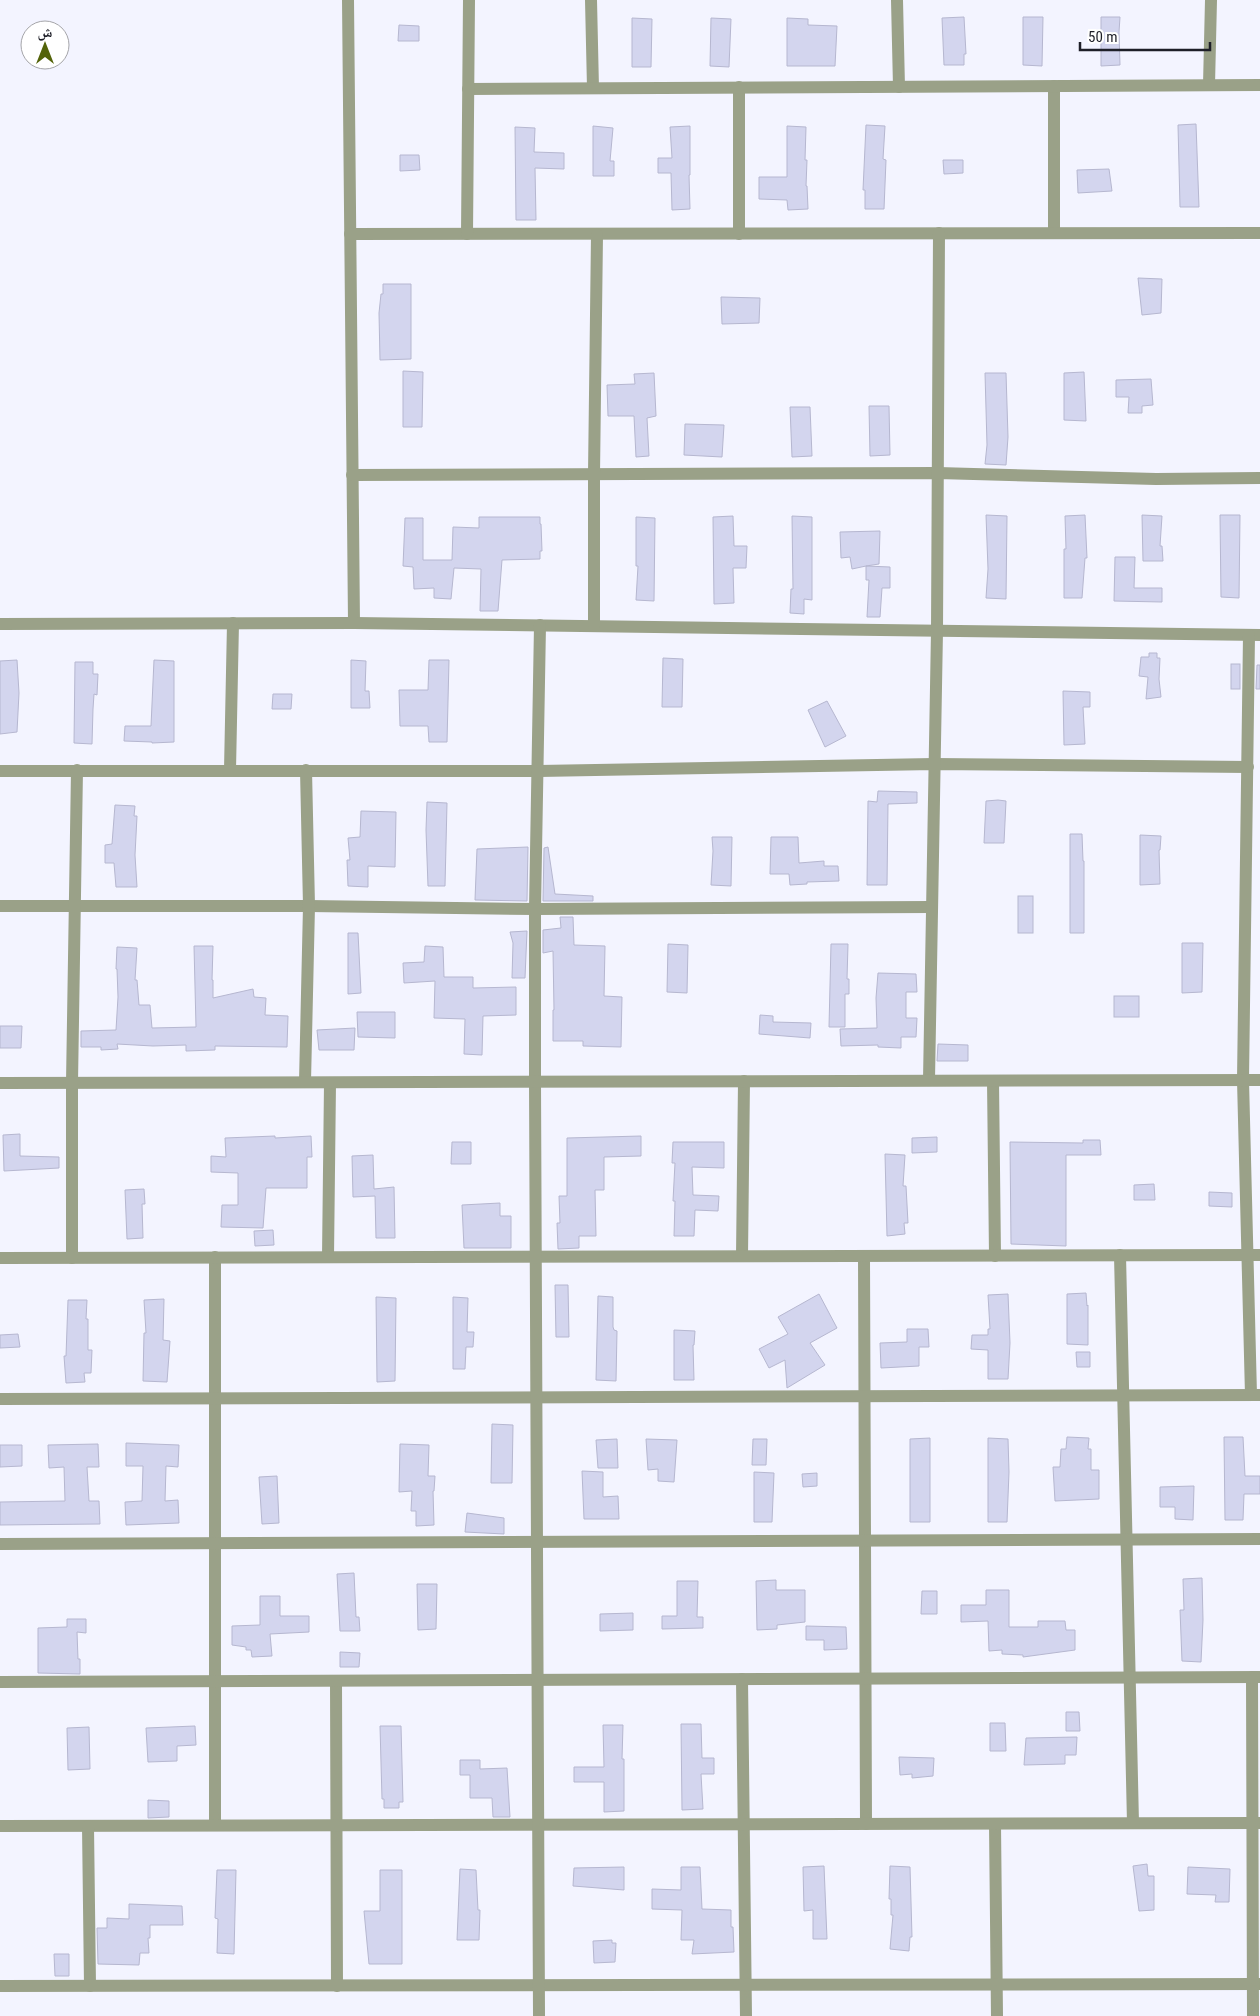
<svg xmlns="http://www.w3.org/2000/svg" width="1260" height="2016" font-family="'Roboto Condensed','Noto Naskh Arabic',sans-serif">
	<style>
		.building { fill: #d3d5ee; stroke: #b6b7d0 }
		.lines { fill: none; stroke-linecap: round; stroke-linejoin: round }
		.minor { stroke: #9aa188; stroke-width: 12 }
		.tertiary { stroke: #9aa188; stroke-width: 12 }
	</style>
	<rect width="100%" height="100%" fill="#f3f4ff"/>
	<g class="building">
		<polygon points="964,17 966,54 964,54 964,65 944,65 942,18"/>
		<polygon points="1023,17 1043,17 1042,66 1023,65"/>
		<polygon points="1101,17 1120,17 1119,32 1120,65 1101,66"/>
		<polygon points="632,18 652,19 651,67 632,67"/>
		<polygon points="711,18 731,19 729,67 710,66"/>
		<polygon points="787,18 808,19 808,25 837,26 835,66 787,66"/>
		<polygon points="399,25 419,26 419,41 398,41"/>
		<polygon points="1196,124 1199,207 1180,207 1178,125"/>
		<polygon points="866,125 885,126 883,159 886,160 884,209 865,209 865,190 863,190"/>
		<polygon points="593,126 613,128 610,161 614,161 614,176 593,176"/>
		<polygon points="690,126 690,175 689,175 690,209 672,210 671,173 658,173 658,158 672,158 670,127"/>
		<polygon points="787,126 806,127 805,160 807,160 806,186 807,186 808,209 788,210 787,200 759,199 759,177 787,177"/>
		<polygon points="515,127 535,128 534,152 564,153 564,169 535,168 536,220 516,220"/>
		<polygon points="400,155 419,155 420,170 400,171"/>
		<polygon points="943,160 963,160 963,173 944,174"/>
		<polygon points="1109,169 1112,191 1078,193 1077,170"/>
		<polygon points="1138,278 1162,279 1161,313 1142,315"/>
		<polygon points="383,284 411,284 411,359 380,360 379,313 381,294 383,294"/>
		<polygon points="721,297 760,298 759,323 722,324"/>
		<polygon points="403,371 423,372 422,427 403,427"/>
		<polygon points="1084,372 1086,421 1064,420 1064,373"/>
		<polygon points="654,373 656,416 647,418 649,456 636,457 634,416 608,416 607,385 635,384 634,374"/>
		<polygon points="985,373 1006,373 1008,437 1006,465 985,464 987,445"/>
		<polygon points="1151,379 1153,405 1142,406 1142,413 1128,413 1129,397 1116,397 1116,380"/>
		<polygon points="869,406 889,406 890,455 870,456"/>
		<polygon points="790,407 810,407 812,456 792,457"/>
		<polygon points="685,424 724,425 722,457 684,455"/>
		<polygon points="986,515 1007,516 1006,599 986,598 988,569"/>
		<polygon points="1085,515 1087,558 1085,558 1082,598 1064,598 1064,549 1066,549 1065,516"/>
		<polygon points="1142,515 1162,516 1160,546 1162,546 1163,561 1143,561"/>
		<polygon points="1220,515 1240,515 1239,598 1221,597"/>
		<polygon points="733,516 734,546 747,546 746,568 733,568 734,603 714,604 713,517"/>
		<polygon points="792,516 812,517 812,600 804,599 804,614 790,613 791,589 793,589"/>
		<polygon points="479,517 540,517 540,524 541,524 542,551 540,551 540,559 502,560 498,611 480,611 481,569 454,568 451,599 434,598 434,588 414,589 413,567 403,566 405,518 423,518 423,560 452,560 453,527 479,528"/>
		<polygon points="636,517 655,518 654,601 636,600 638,566 636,566"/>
		<polygon points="880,531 879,564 866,566 890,567 890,588 882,588 880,617 867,617 869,580 866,580 866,566 852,569 850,557 841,558 840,532"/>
		<polygon points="1115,557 1135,557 1134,588 1162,588 1162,602 1114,601"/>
		<polygon points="1149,653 1157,653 1157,658 1160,658 1159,679 1161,697 1146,699 1148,677 1139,676 1141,657 1149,657"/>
		<polygon points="663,658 683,659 682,707 662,707"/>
		<polygon points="17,660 19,693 17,732 0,734 0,661"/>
		<polygon points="154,660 174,661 174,742 152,743 152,742 124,741 125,726 151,726"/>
		<polygon points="351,660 366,661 365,691 369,691 370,708 351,708"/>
		<polygon points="429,660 449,660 447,742 429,742 428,726 400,726 399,690 428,690"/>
		<polygon points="75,662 93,662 93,674 98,674 97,695 94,694 93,709 92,744 74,743"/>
		<rect x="1231" y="664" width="9" height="25"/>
		<polygon points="1257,665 1260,665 1260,689 1256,689"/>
		<polygon points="1063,691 1090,692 1090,707 1083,707 1085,744 1064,745"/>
		<polygon points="273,694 292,694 291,709 272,709"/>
		<polygon points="827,701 846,736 825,747 808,710"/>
		<polygon points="878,791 917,792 917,803 888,804 887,885 867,885 868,801 877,802"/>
		<polygon points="998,800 1006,801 1004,843 984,843 986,801"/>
		<polygon points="427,802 447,803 445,886 428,886 426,830"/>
		<polygon points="115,805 135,806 134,816 137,816 135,855 137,887 116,887 114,863 105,863 105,845 112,844"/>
		<polygon points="361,811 396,812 395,867 368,866 368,887 348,886 347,860 350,860 348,838 360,837"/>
		<polygon points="1070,834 1082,834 1083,861 1084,861 1084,933 1070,933"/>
		<polygon points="1140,835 1161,836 1160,850 1159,850 1160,884 1140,885"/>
		<polygon points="712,837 732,837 731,886 711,885 713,851"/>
		<polygon points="771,837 798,837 799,863 824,861 824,866 838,866 839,881 807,882 807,884 790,885 789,874 770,874"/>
		<polygon points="528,847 527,901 475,900 477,849"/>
		<polygon points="548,847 555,894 593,896 593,901 543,901 544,848"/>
		<rect x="1018" y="896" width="15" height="37"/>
		<polygon points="560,917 573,917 574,945 605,946 604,996 622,997 621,1047 583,1046 583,1041 553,1041 553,1010 554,1010 553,951 543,953 543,930 561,928"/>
		<polygon points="527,931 525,978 512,978 513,943 510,932"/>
		<polygon points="348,933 358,933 361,993 348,994"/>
		<polygon points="1182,943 1203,943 1202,992 1182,993"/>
		<polygon points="668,944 688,945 687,993 667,992"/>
		<polygon points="831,944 848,944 847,979 849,979 849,994 845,994 845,1027 829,1027"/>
		<polygon points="194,946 213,946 212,980 213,980 213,998 253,989 254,997 266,998 265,1015 288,1016 287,1047 215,1046 215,1050 186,1051 186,1045 153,1046 117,1044 118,1049 101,1050 101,1047 81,1047 81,1031 116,1030 118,997 117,969 116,969 117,947 137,948 135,980 137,980 139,1005 150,1005 152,1028 196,1027"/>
		<polygon points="425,946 443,947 444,977 473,977 473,988 516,987 516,1015 483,1016 482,1055 464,1054 465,1019 434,1018 435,981 404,983 403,963 424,962"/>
		<polygon points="878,973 916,974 917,992 906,992 906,1018 917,1018 916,1037 901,1037 901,1048 878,1047 878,1045 841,1046 840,1029 877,1028 876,998"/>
		<rect x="1114" y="996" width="25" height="21"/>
		<polygon points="357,1012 395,1012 395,1038 358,1037"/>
		<polygon points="760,1015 773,1016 773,1022 811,1023 810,1038 759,1034"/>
		<polygon points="0,1026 22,1026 21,1048 0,1048"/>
		<polygon points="355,1028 354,1050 319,1050 317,1030"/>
		<polygon points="938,1044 968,1045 968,1061 937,1061"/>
		<polygon points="20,1134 20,1156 59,1157 59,1168 4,1171 3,1135"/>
		<polygon points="275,1136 275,1138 311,1136 312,1157 307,1157 307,1188 266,1188 263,1228 221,1227 222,1205 238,1205 238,1173 211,1172 211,1156 226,1157 225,1138"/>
		<polygon points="641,1136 641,1156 604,1157 604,1190 595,1190 596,1236 579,1236 579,1248 558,1249 557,1223 560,1223 559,1196 567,1196 567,1138"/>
		<polygon points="937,1137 937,1152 912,1153 912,1138"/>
		<polygon points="1083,1140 1100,1140 1101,1155 1066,1155 1066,1246 1011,1244 1010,1142 1083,1143"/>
		<polygon points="452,1142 471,1142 471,1164 451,1164"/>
		<polygon points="673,1142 724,1142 724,1168 692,1167 693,1195 719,1196 718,1211 695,1210 694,1236 674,1236 675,1201 673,1201 675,1163 672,1163"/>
		<polygon points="885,1154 905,1155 903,1186 906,1186 908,1223 904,1223 905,1234 887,1236"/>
		<polygon points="373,1155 374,1189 394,1187 395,1238 376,1238 375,1196 353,1197 352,1156"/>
		<polygon points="1154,1184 1155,1200 1134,1200 1134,1185"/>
		<polygon points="144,1189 145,1204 142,1204 143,1238 127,1239 125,1190"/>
		<polygon points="1209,1192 1232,1193 1232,1207 1209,1206"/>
		<polygon points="500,1203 500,1216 511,1216 511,1248 464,1248 462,1205"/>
		<polygon points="273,1230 274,1245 255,1246 254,1231"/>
		<polygon points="555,1285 568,1285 569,1337 556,1337"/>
		<polygon points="1086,1293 1087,1306 1088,1305 1088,1345 1067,1344 1067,1294"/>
		<polygon points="819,1294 837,1328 810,1343 825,1365 787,1388 785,1360 769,1368 759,1349 788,1334 778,1317"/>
		<polygon points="1008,1294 1010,1343 1008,1379 988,1379 988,1350 971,1349 972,1335 988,1335 988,1329 990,1329 988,1295"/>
		<polygon points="598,1296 613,1297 613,1327 614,1330 617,1331 616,1381 596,1380"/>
		<polygon points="376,1297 396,1298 395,1381 377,1382"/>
		<polygon points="453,1297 468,1298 467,1332 474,1332 473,1347 466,1347 465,1369 453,1369"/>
		<polygon points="164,1299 163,1340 170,1341 167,1382 143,1381 144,1333 146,1333 144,1300"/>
		<polygon points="68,1300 87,1300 86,1319 88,1319 88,1350 92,1350 91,1373 84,1373 85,1382 66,1383 64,1356 66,1356"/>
		<polygon points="907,1329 928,1329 929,1347 919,1347 919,1366 881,1368 880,1343 907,1342"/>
		<polygon points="674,1330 695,1331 694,1345 693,1345 694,1380 674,1380"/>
		<polygon points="18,1334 20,1347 0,1348 0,1335"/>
		<polygon points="1076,1352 1090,1352 1090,1367 1077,1367"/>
		<polygon points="492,1424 513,1425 512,1483 491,1483"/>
		<polygon points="1067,1437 1089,1438 1088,1449 1091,1449 1091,1470 1099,1470 1099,1499 1055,1501 1053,1467 1060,1467 1061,1449 1066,1449"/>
		<polygon points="1224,1437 1243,1437 1245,1476 1260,1476 1260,1494 1244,1494 1243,1520 1225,1520"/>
		<polygon points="930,1438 930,1522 910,1522 910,1439"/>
		<polygon points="988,1438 1008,1439 1009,1472 1007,1522 988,1522"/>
		<polygon points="617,1439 618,1468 598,1468 596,1440"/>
		<polygon points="646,1439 677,1440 674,1482 658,1481 658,1469 648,1470"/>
		<polygon points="753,1439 767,1439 766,1465 752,1465"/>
		<polygon points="126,1443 179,1445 178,1467 166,1466 165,1501 178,1500 179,1523 126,1525 125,1502 142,1501 143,1466 126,1466"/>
		<polygon points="98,1444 99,1467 87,1467 89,1501 99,1501 100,1524 0,1525 0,1502 65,1501 64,1467 49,1468 48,1445"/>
		<polygon points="400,1444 429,1445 428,1476 435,1476 434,1491 433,1491 434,1525 416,1526 416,1511 411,1511 412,1491 399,1492"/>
		<polygon points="0,1445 22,1445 22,1466 0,1467"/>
		<polygon points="582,1471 603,1472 603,1497 618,1496 619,1519 584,1519"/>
		<polygon points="754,1472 774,1473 772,1522 754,1522"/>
		<polygon points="817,1473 817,1486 803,1487 802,1474"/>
		<polygon points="277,1476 279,1523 262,1524 259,1477"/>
		<polygon points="1194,1486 1193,1520 1175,1519 1175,1507 1160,1507 1160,1487"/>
		<polygon points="467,1513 504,1518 504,1534 465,1532"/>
		<polygon points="354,1573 356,1617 359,1617 360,1631 340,1631 337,1574"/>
		<polygon points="1202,1578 1203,1620 1201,1662 1182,1661 1180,1610 1184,1610 1183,1579"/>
		<polygon points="776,1580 776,1590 805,1590 805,1622 777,1625 777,1629 757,1630 756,1581"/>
		<polygon points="677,1581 698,1581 697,1617 703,1617 703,1628 662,1629 662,1616 677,1616"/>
		<polygon points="417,1584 437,1584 436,1629 418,1630"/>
		<polygon points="986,1590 1009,1590 1009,1627 1038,1627 1038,1621 1065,1621 1066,1630 1075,1630 1075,1650 1023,1657 1023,1655 1002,1654 1002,1650 989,1651 988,1621 961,1622 961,1605 986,1605"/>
		<polygon points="922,1591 937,1591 937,1614 921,1614"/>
		<polygon points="260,1596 280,1596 280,1616 309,1616 309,1632 270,1634 272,1656 252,1657 251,1650 246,1650 246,1647 232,1645 232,1626 260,1625"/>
		<polygon points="633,1613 633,1630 600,1631 600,1614"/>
		<polygon points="67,1619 86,1619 86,1633 77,1632 78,1659 80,1659 80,1674 38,1673 38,1628 67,1627"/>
		<polygon points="806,1626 846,1627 847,1649 824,1650 824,1640 806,1640"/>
		<polygon points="340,1652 360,1653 359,1667 340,1667"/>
		<polygon points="1066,1712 1079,1712 1080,1731 1066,1731"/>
		<polygon points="990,1723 1005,1723 1006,1751 990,1751"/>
		<polygon points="681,1724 701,1724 702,1758 714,1758 714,1774 701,1774 703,1809 682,1810"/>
		<polygon points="603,1725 623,1725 622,1759 624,1759 624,1811 604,1812 604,1782 574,1782 574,1767 604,1767"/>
		<polygon points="195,1726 196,1745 177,1746 177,1761 148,1762 146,1728"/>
		<polygon points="380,1726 401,1726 403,1802 399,1802 399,1808 384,1808 384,1799 382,1799"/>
		<polygon points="89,1727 90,1769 68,1770 67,1728"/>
		<polygon points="1077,1737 1076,1755 1065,1755 1065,1764 1024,1765 1026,1738"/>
		<polygon points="899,1757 934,1758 933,1776 912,1778 912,1774 900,1775"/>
		<polygon points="460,1760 480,1760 480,1769 507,1768 510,1817 493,1817 492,1798 470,1798 470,1775 460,1775"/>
		<polygon points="148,1800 169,1801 169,1817 148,1818"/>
		<polygon points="1147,1864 1148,1876 1154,1876 1154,1910 1139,1911 1133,1866"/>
		<polygon points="824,1866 827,1939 813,1939 813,1910 804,1911 803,1867"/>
		<polygon points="890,1866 910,1867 912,1937 910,1937 909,1951 890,1949 893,1915 891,1915 891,1899 889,1899"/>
		<polygon points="624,1867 624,1890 573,1886 574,1868"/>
		<polygon points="681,1867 700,1867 702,1909 731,1910 731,1927 733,1927 734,1952 692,1954 694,1940 681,1940 682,1910 652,1909 652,1889 681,1890"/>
		<polygon points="1188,1867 1230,1869 1229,1902 1215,1902 1216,1895 1187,1894"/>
		<polygon points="460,1869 476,1870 478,1910 480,1910 479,1940 457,1940"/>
		<polygon points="217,1870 236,1870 234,1954 217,1953 218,1919 215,1918"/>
		<polygon points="380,1870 402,1870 402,1964 369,1964 364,1911 380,1911"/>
		<polygon points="129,1904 182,1906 183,1925 150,1925 150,1938 148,1938 149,1953 140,1953 139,1965 98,1964 97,1928 107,1928 107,1918 129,1919"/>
		<polygon points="612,1940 612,1943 616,1943 615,1962 594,1963 593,1941"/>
		<polygon points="54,1954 69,1954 69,1976 55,1976"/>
	</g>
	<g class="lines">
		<g class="minor">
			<polyline points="348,0 354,623"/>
			<polyline points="591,0 593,88"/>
			<polyline points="897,0 899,87"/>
			<polyline points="1209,85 1211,0"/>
			<polyline points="1054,86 1054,233"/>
			<polyline points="739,87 739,234"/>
			<polyline points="468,89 1260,85"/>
			<polyline points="350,234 1260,233"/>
			<polyline points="467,234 469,0"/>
			<polyline points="352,475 938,473 1156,479 1260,478"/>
			<polyline points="0,624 354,623 1260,635"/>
			<polyline points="594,626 594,474 597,235"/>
			<polyline points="1249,635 1243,1080 1251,1395"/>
			<polyline points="230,770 233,623"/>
			<polyline points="0,771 539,771 934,764 1248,767"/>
			<polyline points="0,906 309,906 535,909 932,907"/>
			<polyline points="929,1080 937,631 939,233"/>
			<polyline points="993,1081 995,1256"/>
			<polyline points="305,1082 309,906 306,770"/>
			<polyline points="1120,1255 1133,1823"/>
			<polyline points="742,1256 744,1081"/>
			<polyline points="864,1256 866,1824"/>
			<polyline points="215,1257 215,1825"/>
			<polyline points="328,1257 330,1083"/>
			<polyline points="0,1258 1260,1255"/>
			<polyline points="72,1258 72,1083 77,770"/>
			<polyline points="0,1399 1260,1395"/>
			<polyline points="0,1544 1260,1539"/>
			<polyline points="1252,1677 1253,2016"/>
			<polyline points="742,1679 746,2016"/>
			<polyline points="336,1681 337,1986"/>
			<polyline points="0,1682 1260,1677"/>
			<polyline points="995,1824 997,2016"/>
			<polyline points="0,1826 1260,1823"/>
			<polyline points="88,1826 90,1986"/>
			<polyline points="0,1986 1260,1984"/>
			<polyline points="539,2016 535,1082 535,909 540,625"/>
		</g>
		<polyline class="tertiary" points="0,1083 1260,1080"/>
	</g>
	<g transform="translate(45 45)"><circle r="24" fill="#ffffff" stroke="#a5a5a9"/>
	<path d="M0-4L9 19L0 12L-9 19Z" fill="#536309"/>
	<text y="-8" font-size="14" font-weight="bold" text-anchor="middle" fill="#1e1f28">ش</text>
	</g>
	<path d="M1080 42v8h130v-8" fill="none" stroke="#1e1f28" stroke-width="2.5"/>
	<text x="1088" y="42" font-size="15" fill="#1e1f28" stroke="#ffffff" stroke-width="4" paint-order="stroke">50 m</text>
</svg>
